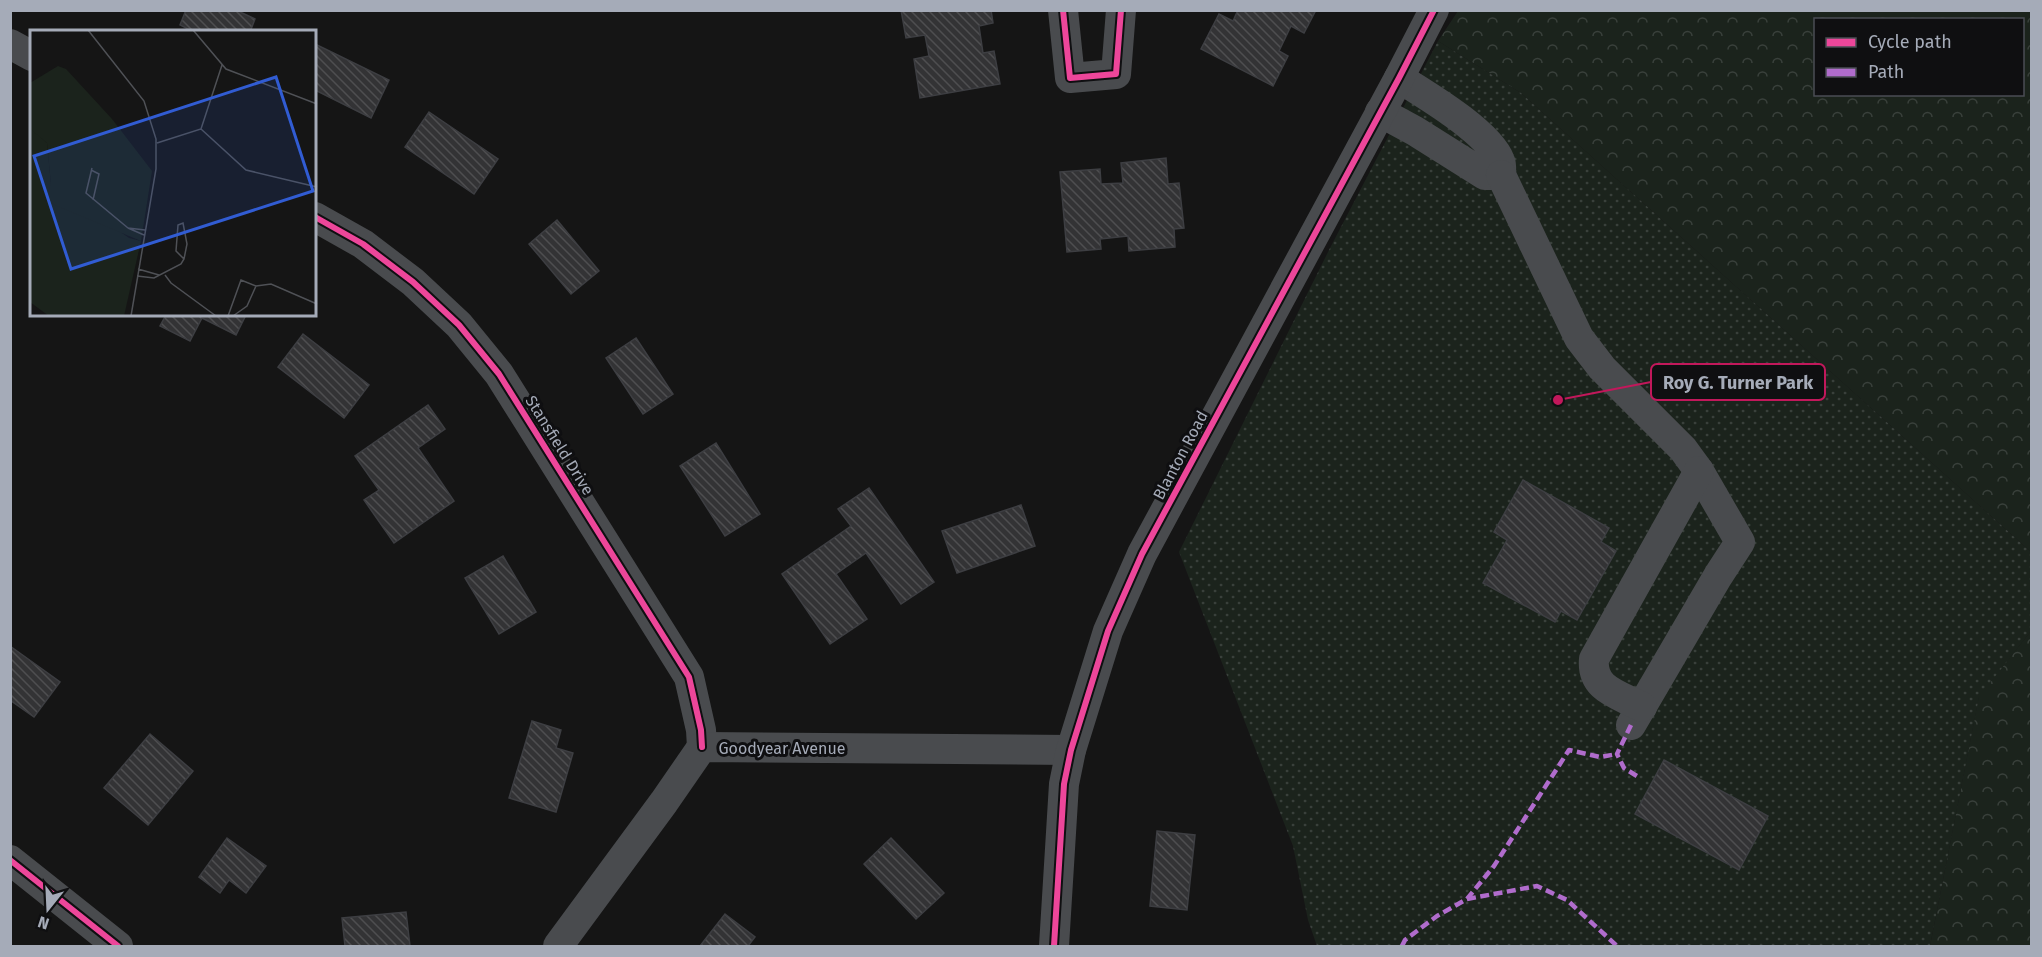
<svg xmlns="http://www.w3.org/2000/svg" width="2042" height="957" font-family="'Fira Sans',sans-serif">
	<style>
		.forest { fill: url(#forest-crowns); fill-rule: evenodd }
		.park { fill: url(#park-dots) }
		.building { fill: url(#building-back-hatch); stroke: #3d3e42; stroke-width: 1.5 }
		.lines { fill: none; stroke-linecap: round; stroke-linejoin: round }
		.minor { stroke: #494b4e; stroke-width: 30 }
		.quiet { stroke: #b06ccc; stroke-width: 4.5; stroke-dasharray: 9 4.5; stroke-linecap: butt }
		.cycleway-casing { stroke: #0f0f11; stroke-width: 10 }
		.cycleway { stroke: #ed469a; stroke-width: 6 }
		.labels { text-anchor: middle; stroke-width: 6; stroke-linejoin: round; paint-order: stroke }
		.street-label { font-size: 16px; fill: #a5abb8; stroke: #0f0f11 }
		.inset-road { fill: none; stroke: #4f5156; stroke-width: 1.5 }
		.view { fill: #315cd3; fill-opacity: 0.15; stroke: #315cd3; stroke-width: 3 }
		.inset-edge { fill: none; stroke: #a5abb8; stroke-width: 3 }
		.leader { fill: none; stroke: #c2185b; stroke-width: 2 }
		.callout-dot { fill: #c2185b; stroke: #0f0f11; stroke-width: 2 }
		.callout { fill: #0f0f11; stroke: #c2185b; stroke-width: 2 }
		.callout-label { font-size: 18px; text-anchor: middle; font-weight: bold; fill: #a5abb8 }
	</style>
	<defs>
		<pattern id="forest-crowns" width="20" height="18" patternUnits="userSpaceOnUse" patternTransform="scale(1.5)"><rect width="20" height="18" fill="#1b231c"/><path d="M2 6a3 3 0 1 1 6 0M12 15a3 3 0 1 1 6 0" fill="none" stroke="#39403b"/></pattern>
		<pattern id="park-dots" width="8" height="8" patternUnits="userSpaceOnUse" patternTransform="scale(1.5)"><rect width="8" height="8" fill="#1b231c"/><path d="M2 2h.1M6 6h.1" fill="none" stroke="#39403b" stroke-width="1.8" stroke-linecap="round"/></pattern>
		<pattern id="building-back-hatch" width="6" height="6" patternUnits="userSpaceOnUse" patternTransform="scale(1.5)"><rect width="6" height="6" fill="#333335"/><path d="M-1 5l2 2M0 0l6 6M5-1l2 2" fill="none" stroke="#4e4e50"/></pattern>
	</defs>
	<rect width="100%" height="100%" fill="#151515"/>
	<g class="forest">
		<path d="M 1458,11 L 2031,11 L 2031,552 L 1521,93 L 1438,41 ZM 1816,20 L 2022,20 L 2022,94 L 1816,94 Z"/>
		<polygon points="2031,631 2031,946 1930,946 1979,696"/>
	</g>
	<polygon class="park" points="1438,41 1521,93 2031,552 2031,631 1979,697 1930,946 1317,946 1308,920 1293,846 1179,552 1330,248"/>
	<g class="building">
		<polygon points="186,10 236,10 255,19 250,32 194,32 180,25"/>
		<polygon points="901,10 991,10 993,23 979,26 983,53 994,51 1000,84 920,98 914,59 929,56 925,35 906,38"/>
		<polygon points="1238,10 1316,10 1304,33 1291,26 1279,51 1288,56 1273,86 1201,49 1219,14 1233,21"/>
		<polygon points="315,44 389,80 371,118 315,90"/>
		<polygon points="429,112 498,159 474,194 405,147"/>
		<polygon points="1166,158 1168,184 1179,183 1184,228 1174,229 1175,247 1129,251 1128,236 1100,239 1101,249 1067,252 1060,172 1100,169 1101,184 1123,183 1121,163"/>
		<polygon points="557,220 599,271 571,294 529,244"/>
		<polygon points="166,315 246,315 236,335 202,318 190,341 160,326"/>
		<polygon points="303,334 369,385 344,418 278,367"/>
		<polygon points="636,338 673,394 643,414 606,358"/>
		<polygon points="428,405 445,429 418,448 454,501 394,543 364,500 379,490 355,456"/>
		<polygon points="716,443 760,514 725,536 680,466"/>
		<polygon points="1523,480 1609,528 1601,542 1616,551 1577,620 1561,611 1555,622 1483,583 1507,540 1494,532"/>
		<polygon points="869,488 934,582 901,604 866,553 836,574 867,619 830,644 782,574 851,526 838,509"/>
		<polygon points="1021,505 1035,546 957,573 942,531"/>
		<polygon points="503,556 536,612 499,634 465,578"/>
		<polygon points="10,646 60,682 34,717 10,700"/>
		<polygon points="532,721 561,730 556,748 573,753 556,812 509,798"/>
		<polygon points="150,734 193,771 148,825 104,788"/>
		<polygon points="1664,760 1768,816 1739,870 1635,814"/>
		<polygon points="1157,831 1195,835 1187,910 1150,906"/>
		<polygon points="227,838 266,866 246,893 229,880 220,893 199,877"/>
		<polygon points="891,838 944,893 916,919 864,864"/>
		<polygon points="406,912 410,946 345,946 342,918"/>
		<polygon points="725,914 755,937 748,946 700,946"/>
	</g>
	<g class="lines">
		<g class="minor">
			<polyline points="1063,10 1070,78 1116,74 1121,10"/>
			<polyline points="10,44 32,56"/>
			<path d="M 1380,112 L 1415,131 L 1485,175 L 1501,175 C 1501,171 1502,165 1500,161 C 1489,132 1426,95 1399,78"/>
			<polyline points="1501,175 1579,338 1602,368 1683,449 1699,471 1740,542 1718,576 1631,725"/>
			<polyline points="315,217 363,244 413,282 459,325 499,374 689,677 701,730 702,747"/>
			<path d="M 1642,707 C 1618,694 1591,689 1594,659 L 1699,471"/>
			<polyline points="10,860 118,946"/>
			<polyline points="558,946 664,802 702,747 1071,750"/>
			<polyline points="1054,946 1064,784 1071,750 1108,631 1142,554 1399,78 1434,10"/>
		</g>
		<g class="quiet">
			<polyline points="1631,725 1617,754 1624,768 1640,778"/>
			<polyline points="1467,899 1537,886 1567,900 1617,946"/>
			<polyline points="1402,946 1405,940 1437,916 1467,899 1494,866 1569,750 1600,757 1617,754"/>
		</g>
		<g class="cycleway-casing">
			<g id="cycleway">
				<polyline points="1063,10 1070,78 1116,74 1121,10"/>
				<polyline points="315,217 363,244 413,282 459,325 499,374 689,677 701,730 702,747"/>
				<polyline points="10,860 118,946"/>
				<polyline points="1054,946 1064,784 1071,750 1108,631 1142,554 1399,78 1434,10"/>
			</g>
		</g>
		<use href="#cycleway" class="cycleway"/>
	</g>
	<g class="labels">
		<g class="street-label">
			<text transform="translate(560 445) rotate(58)" y="6">Stansfield Drive</text>
			<text transform="translate(1180 455) rotate(-62)" y="6">Blanton Road</text>
			<text x="782" y="754">Goodyear Avenue</text>
		</g>
	</g>
	<g transform="translate(30 30)">
		<rect width="286" height="286" fill="#151515"/>
		<path d="M 0,98 L 17,113 L 21,154 L 99,208 L 111,211 L 94,286 L 19,286 L 0,272 Z" fill="#1b231c"/>
		<path d="M 28,36 L 36,39 L 82,89 L 122,141 L 111,211 L 15,171 L 21,154 L 17,113 L 0,99 L 0,53 Z" fill="#1b231c"/>
		<path class="inset-road" d="M 58,0 L 114,71 L 126,109 L 126,139 L 101,286M 163,0 L 196,39 L 287,74M 171,99 L 216,140 L 287,157M 127,113 L 171,99 L 192,35M 62,138 L 56,163 L 98,198M 61,140 L 69,144 L 63,170M 114,205 L 98,198 L 115,200M 108,239 L 129,245M 135,245 L 141,253 L 186,286M 107,246 L 124,248 L 151,234 L 154,229 L 157,214 L 153,193 L 148,195 L 146,221 L 154,229M 226,256 L 241,254 L 287,274M 198,286 L 211,250 L 226,256 L 217,276 L 203,286"/>
		<path class="view" d="M 246,47 L 283,161 L 41,239 L 4,126 Z"/>
		<rect width="286" height="286" class="inset-edge"/>
	</g>
	<path class="leader" d="M1558 400L1651 382"/>
	<circle class="callout-dot" cx="1558" cy="400" r="6"/>
	<rect class="callout" x="1651" y="364" width="174" height="36" rx="6"/>
	<g class="callout-label">
		<text x="1738" y="389">Roy G. Turner Park</text>
	</g>
	<rect width="2042" height="957" fill="none" stroke="#a5abb8" stroke-width="24"/>
	<rect x="1814" y="18" width="210" height="78" fill="#0f0f11" stroke="#4b4d54" stroke-width="1.5"/>
	<rect x="1826" y="38" width="30" height="9" fill="#ed469a" stroke="#4b4d54" stroke-width="1.5"/>
	<text x="1868" y="48" font-size="18" fill="#a5abb8">Cycle path</text>
	<rect x="1826" y="68" width="30" height="9" fill="#b06ccc" stroke="#4b4d54" stroke-width="1.5"/>
	<text x="1868" y="78" font-size="18" fill="#a5abb8">Path</text>
	<g transform="translate(48 909) rotate(198)" stroke="#0f0f11" stroke-width="4.5" paint-order="stroke">
	<path d="M0-4.5L10 22L0 15L-10 22Z" fill="#a5abb8"/>
	<text y="-9" font-size="16" font-weight="bold" text-anchor="middle" fill="#a5abb8">N</text>
	</g>
</svg>
